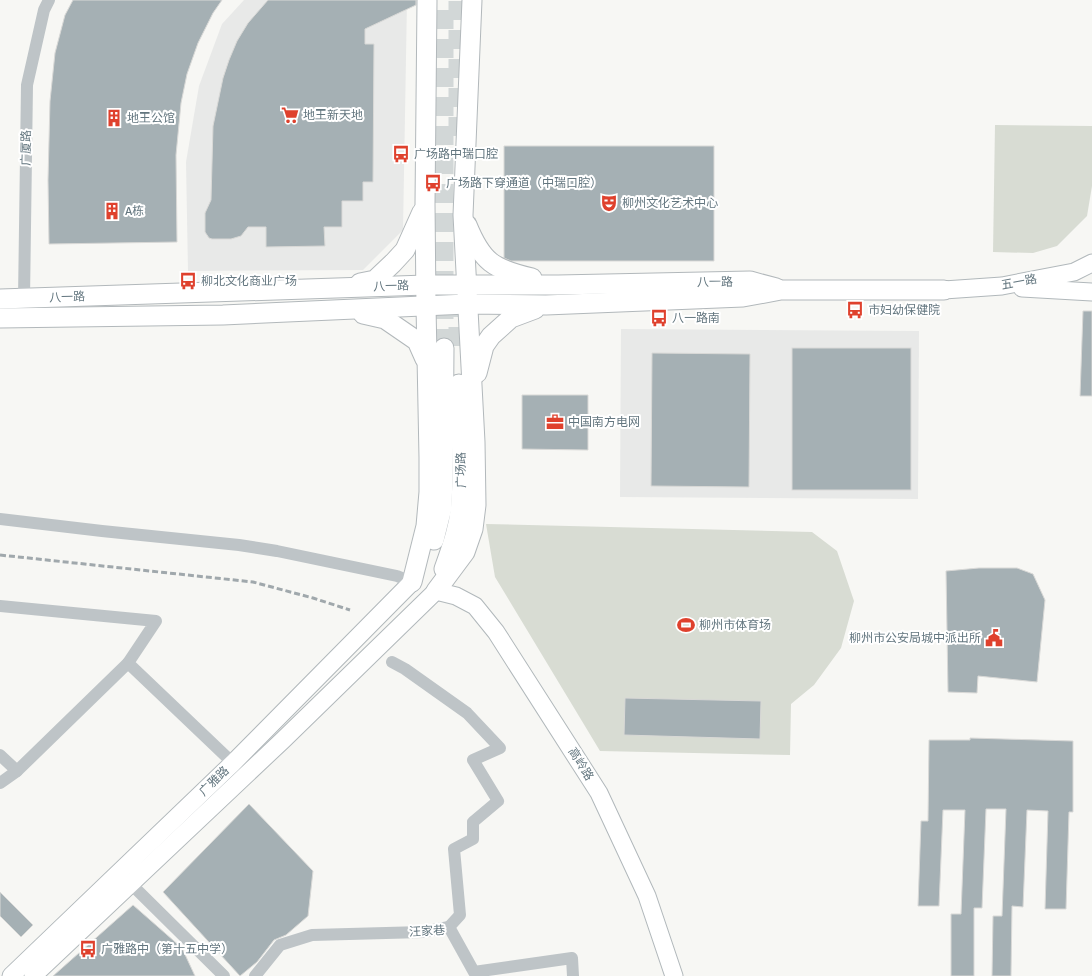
<svg xmlns="http://www.w3.org/2000/svg" width="1092" height="976" font-family="Signika,'Noto Sans SC',sans-serif">
	<style>
		.built { fill: #e8e9e8 }
		.green { fill: #d8dcd3 }
		.building { fill: #a5b0b4; stroke: #d9d9d7 }
		.lines { fill: none; stroke-linecap: round; stroke-linejoin: round }
		.primary-tunnel { stroke: #d2d7d7; stroke-width: 19; stroke-dasharray: 19 10; stroke-linecap: butt }
		.secondary-casing { stroke: #b1b8bb; stroke-width: 19 }
		.primary-casing { stroke: #b2b8bb; stroke-width: 21 }
		.street { stroke: #bec4c7; stroke-width: 12 }
		.secondary { stroke: #fff; stroke-width: 17 }
		.primary { stroke: #fff; stroke-width: 19 }
		.rail { stroke: #a0a8ac; stroke-width: 3; stroke-dasharray: 6 3; stroke-linecap: butt }
		.labels { text-anchor: middle; stroke-width: 4; stroke-linejoin: round; paint-order: stroke }
		.poi-label { font-size: 12px; fill: #63767f; stroke: #fff; text-anchor: start }
		.street-label { font-size: 12px; fill: #63767f; stroke: #fff }
	</style>
	<rect width="100%" height="100%" fill="#f7f7f4"/>
	<g class="built">
		<polygon points="244,0 407,0 403,230 363,270 188,271 186,162 199,86 222,24"/>
		<polygon points="621,329 919,331 918,499 620,497"/>
	</g>
	<g class="green">
		<polygon points="995,125 1092,126 1092,186 1087,216 1057,246 1033,253 993,252"/>
		<polygon points="486,524 812,532 837,551 854,601 841,648 814,685 791,704 790,755 600,751 495,577"/>
	</g>
	<g class="building">
		<polygon points="73,0 222,0 213,13 198,43 187,74 181,103 176,155 177,242 49,244 48,180 50,101 55,53 65,15"/>
		<polygon points="268,0 416,0 416,5 365,29 365,44 374,44 373,182 363,182 363,201 342,201 342,227 324,227 325,246 266,247 266,227 248,227 241,236 231,239 212,239 209,238 205,232 205,213 211,200 213,126 223,78 229,60 237,41 248,23"/>
		<polygon points="504,146 714,146 714,261 511,261 504,258"/>
		<polygon points="1083,311 1092,311 1092,396 1080,396"/>
		<rect x="792" y="348" width="119" height="142"/>
		<polygon points="652,353 750,354 749,487 651,486"/>
		<polygon points="522,395 588,395 588,450 522,449"/>
		<polygon points="979,568 1017,568 1033,574 1045,600 1037,682 978,676 977,693 948,692 946,571"/>
		<polygon points="625,698 761,701 760,739 624,735"/>
		<polygon points="970,738 1073,741 1073,812 1069,812 1066,909 1045,909 1048,811 1027,810 1023,907 1012,906 1011,976 992,976 993,916 1002,916 1006,809 986,809 982,908 974,908 974,976 951,976 951,914 961,914 965,810 943,810 939,906 918,906 921,821 928,821 929,740 970,740"/>
		<polygon points="249,804 313,871 308,916 286,935 274,940 257,962 240,976 163,892"/>
		<polygon points="0,892 33,925 21,937 0,916"/>
		<polygon points="133,905 182,948 195,976 53,976"/>
	</g>
	<g class="lines">
		<g class="primary-tunnel">
			<polyline points="458,136 458,0"/>
			<polyline points="458,346 458,289"/>
			<polyline points="444,348 444,0"/>
		</g>
		<g class="secondary-casing">
			<g id="secondary">
				<polyline points="1022,288 1092,292"/>
				<polyline points="944,290 1002,286 1074,272 1092,263"/>
				<polyline points="11,976 233,763 412,582"/>
				<polyline points="33,976 283,740 436,591 456,596 475,606 496,632 599,793 647,896 674,976"/>
			</g>
		</g>
		<g class="primary-casing">
			<g id="primary">
				<path d="M 467,225 C 482,262 493,269 532,278"/>
				<polyline points="360,283 375,280 393,263 405,250 422,212"/>
				<polyline points="0,299 426,285 558,285 750,281 776,288"/>
				<polyline points="363,314 385,319 417,341 425,359"/>
				<polyline points="0,318 223,315 467,304 546,305 743,297 781,290 944,290"/>
				<polyline points="477,373 484,346 491,336 511,318 535,309"/>
				<polyline points="434,540 442,508 443,477 444,348"/>
				<path d="M 444,569 C 452,547 460,524 461,501 C 464,462 460,423 459,384"/>
				<polyline points="412,582 426,526 429,492 429,458 426,306 425,203 427,1"/>
				<polyline points="436,591 465,552 473,529 476,505 475,442 463,215 472,0"/>
			</g>
		</g>
		<g class="street">
			<polyline points="24,299 27,85 44,10 49,0"/>
			<polyline points="0,519 102,531 239,545 277,551 397,576 412,582"/>
			<polyline points="0,606 156,621 128,663 233,763"/>
			<polyline points="392,662 405,669 467,713 500,748 473,760 498,801 473,822 473,839 454,849 460,915 449,927"/>
			<polyline points="0,755 17,771"/>
			<polyline points="0,783 17,771 128,663"/>
			<polyline points="131,884 224,976"/>
			<polyline points="255,976 280,945 312,935 423,932 449,927 474,972 572,958 573,976"/>
		</g>
		<use href="#secondary" class="secondary"/>
		<use href="#primary" class="primary"/>
		<polyline class="rail" points="0,555 253,582 313,598 350,610"/>
	</g>
	<defs>
		<g id="supermarket-bare" transform="scale(1.38)"><path d="M-6-5.5h2.5l.6 2H6L4.5 2H-2.5L-4.4-4H-6ZM-1.5 3.2a1.3 1.3 0 1 0 .1 0ZM3 3.2a1.3 1.3 0 1 0 .1 0Z" fill="#df412d" stroke="#fff" stroke-width="2.5" paint-order="stroke"/></g>
		<g id="building-bare" transform="scale(1.38)"><path d="M-4-6H4V6H1V3H-1V6H-4ZM-2.5-4.3h1.7v1.8h-1.7ZM.8-4.3h1.7v1.8H.8ZM-2.5-1h1.7V.8h-1.7ZM.8-1h1.7V.8H.8Z" fill="#df412d" stroke="#fff" stroke-width="2.5" paint-order="stroke"/></g>
		<g id="bus-bare" transform="scale(1.38)"><path d="M-5-6H5V4H4V6H2V4H-2V6H-4V4H-5ZM-3.5-4V0h7V-4ZM-3.5 1.2v1.5H-2V1.2ZM2 1.2v1.5H3.5V1.2Z" fill="#df412d" stroke="#fff" stroke-width="2.5" paint-order="stroke"/></g>
		<g id="theatre-bare" transform="scale(1.38)"><path d="M-5-5.5Q0-4 5-5.5V0Q5 5 0 6Q-5 5-5 0ZM-3.3-2.5H-1v1.5H-3.3ZM1-2.5H3.3v1.5H1ZM-2.8 1Q0 5.5 2.8 1Z" fill="#df412d" stroke="#fff" stroke-width="2.5" paint-order="stroke"/></g>
		<g id="office-bare" transform="scale(1.38)"><path d="M-6-3h4V-5.5h4V-3h4V5H-6ZM-1-4.5V-3h2v-1.5ZM-6 0V1H6V0Z" fill="#df412d" stroke="#fff" stroke-width="2.5" paint-order="stroke"/></g>
		<g id="stadium-bare" transform="scale(1.38)"><path d="M0-5a6.5 5 0 1 0 0 10a6.5 5 0 1 0 0-10ZM-3.5-1.8h7v3.6h-7Z" fill="#df412d" stroke="#fff" stroke-width="2.5" paint-order="stroke"/></g>
		<g id="civic-bare" transform="scale(1.38)"><path d="M-.6-6.5H3V-4.5H.6V-3L4-1V1h2V6H-6V1h2V-1L-.6-3ZM-1.2 2.5V6h2.4V2.5Z" fill="#df412d" stroke="#fff" stroke-width="2.5" paint-order="stroke"/></g>
	</defs>
	<g fill-rule="evenodd">
		<use href="#supermarket-bare" x="290" y="115"/>
		<use href="#building-bare" x="114" y="118"/>
		<use href="#bus-bare" x="401" y="154"/>
		<use href="#bus-bare" x="433" y="183"/>
		<use href="#theatre-bare" x="609" y="203"/>
		<use href="#building-bare" x="112" y="211"/>
		<use href="#bus-bare" x="188" y="281"/>
		<use href="#bus-bare" x="855" y="310"/>
		<use href="#bus-bare" x="659" y="318"/>
		<use href="#office-bare" x="555" y="422"/>
		<use href="#stadium-bare" x="686" y="625"/>
		<use href="#civic-bare" x="994" y="638"/>
		<use href="#bus-bare" x="88" y="949"/>
	</g>
	<g class="labels">
		<g class="poi-label">
			<text x="303" y="119">地王新天地</text>
			<text x="127" y="122">地王公馆</text>
			<text x="414" y="158">广场路中瑞口腔</text>
			<text x="446" y="187">广场路下穿通道（中瑞口腔）</text>
			<text x="622" y="207">柳州文化艺术中心</text>
			<text x="125" y="215">A栋</text>
			<text x="201" y="285">柳北文化商业广场</text>
			<text x="868" y="314">市妇幼保健院</text>
			<text x="672" y="322">八一路南</text>
			<text x="568" y="426">中国南方电网</text>
			<text x="699" y="629">柳州市体育场</text>
			<text x="981" y="642" text-anchor="end">柳州市公安局城中派出所</text>
			<text x="101" y="953">广雅路中（第十五中学）</text>
		</g>
		<g class="street-label">
			<text transform="translate(26 148) rotate(-89)" y="4">广厦路</text>
			<text transform="translate(715 282) rotate(-1)" y="4">八一路</text>
			<text transform="translate(1019 282) rotate(-11)" y="4">五一路</text>
			<text transform="translate(391 286) rotate(-2)" y="4">八一路</text>
			<text transform="translate(67 297) rotate(-2)" y="4">八一路</text>
			<text transform="translate(461 470) rotate(-91)" y="4">广场路</text>
			<text transform="translate(581 764) rotate(58)" y="4">高岭路</text>
			<text transform="translate(214 781) rotate(-44)" y="4">广雅路</text>
			<text transform="translate(427 931) rotate(-3)" y="4">汪家巷</text>
		</g>
	</g>
</svg>
